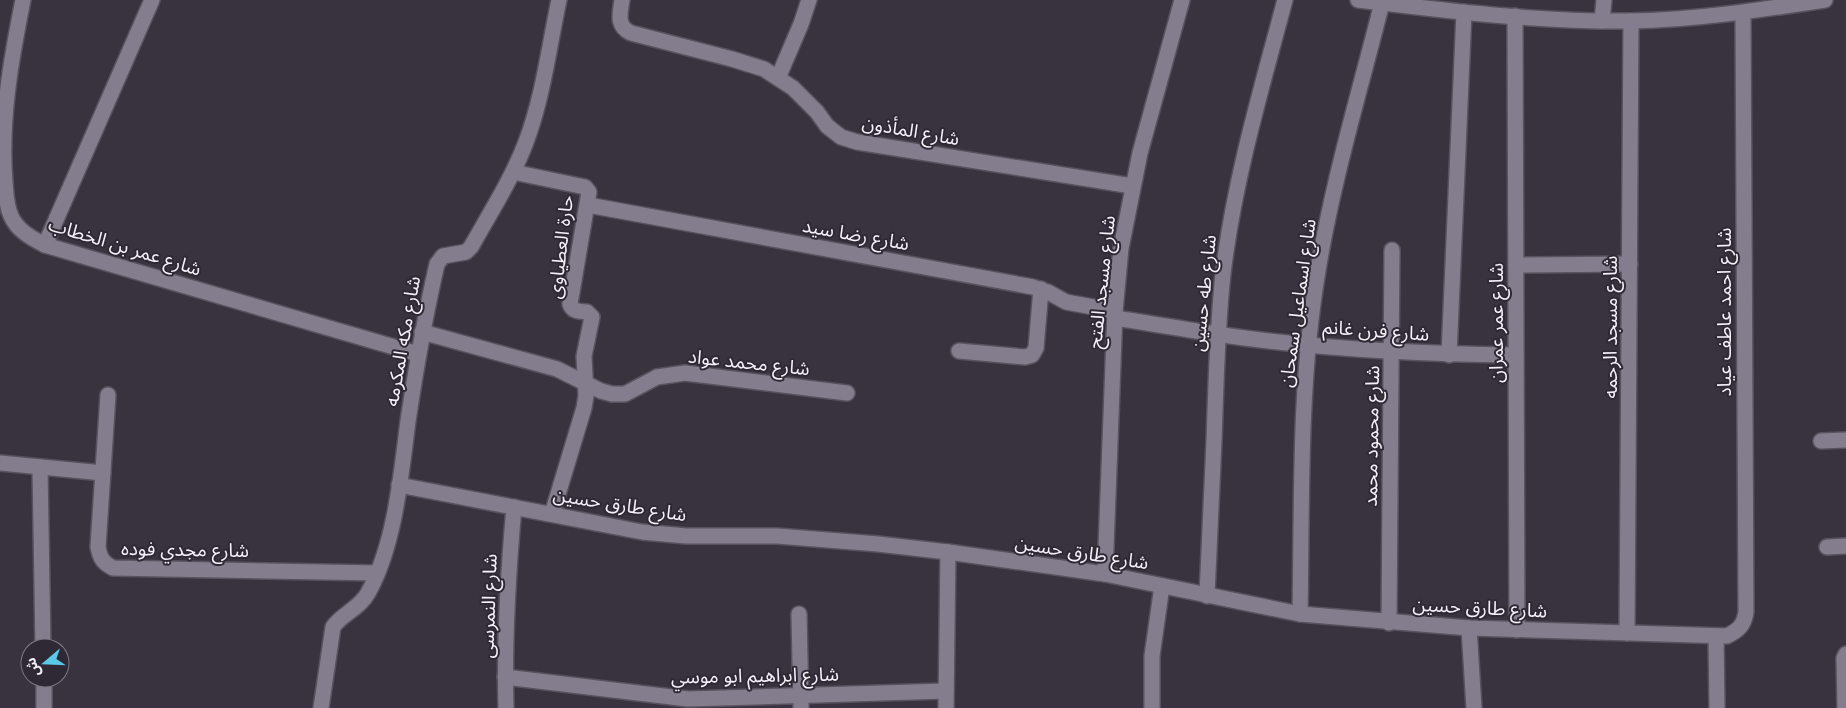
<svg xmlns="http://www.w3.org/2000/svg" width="1846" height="708" font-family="Mulish,'Noto Sans Arabic',sans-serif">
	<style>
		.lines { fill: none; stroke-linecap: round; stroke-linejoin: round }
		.street-casing { stroke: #57525d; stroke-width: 18 }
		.street { stroke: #847d8d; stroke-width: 15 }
		.labels { text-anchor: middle; stroke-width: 4; stroke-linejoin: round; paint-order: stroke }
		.street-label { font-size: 19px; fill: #f4f0f9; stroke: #2e2935 }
	</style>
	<rect width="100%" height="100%" fill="#393340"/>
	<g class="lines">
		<g class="street-casing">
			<g id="street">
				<path d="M 23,0 C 11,60 0,120 5,182 C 6,193 6,205 11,216 C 17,230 31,238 45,245 L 418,354"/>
				<path d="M 622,0 C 620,14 616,26 631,33 L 732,59 L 764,69 L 793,88 L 817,112 L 827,126 L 841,137 L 857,142 L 1132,186"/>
				<path d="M 1358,0 C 1448,11 1539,22 1630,21 C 1695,20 1760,10 1825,0"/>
				<polyline points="1515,16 1517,630"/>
				<polyline points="1602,21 1604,0"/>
				<polyline points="778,78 801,24 809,0"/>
				<path d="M 513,172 L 585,187 L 589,192 L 570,304 C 573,312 579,311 587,312 L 592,317 L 584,356 L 586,396 L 584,408 L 552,514"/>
				<polyline points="588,205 1033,287 1048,292 1066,302 1115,311"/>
				<polyline points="45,245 152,0"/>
				<polyline points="1516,265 1630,264"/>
				<path d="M 1115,318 C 1149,323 1182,329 1216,334 C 1315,349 1416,354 1516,355"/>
				<polyline points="422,332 557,369 601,391 612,394 625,394 657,377 685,373 847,393"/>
				<polyline points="959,351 1025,357 1032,355 1036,348 1041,289"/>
				<polyline points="1449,355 1464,12"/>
				<path d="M 108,395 L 98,547 C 100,558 103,563 113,568 L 377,573"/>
				<polyline points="1821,441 1846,440"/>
				<polyline points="0,463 103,473"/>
				<polyline points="40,467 43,648"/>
				<path d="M 399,485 L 642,532 L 686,536 L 777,536 L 878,544 L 948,552 L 1105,574 L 1300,614 L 1469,628 L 1727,636 C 1739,630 1744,625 1746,612 L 1743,13"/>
				<polyline points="1827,547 1846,546"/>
				<polyline points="1105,574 1115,311 1121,248 1140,153 1182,0"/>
				<path d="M 1207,596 C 1209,544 1212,492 1214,441 C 1216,385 1217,329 1223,274 C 1234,181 1261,90 1285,0"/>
				<polyline points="799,614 801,708"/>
				<path d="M 1300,614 C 1302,506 1299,397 1315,290 C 1329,193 1358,98 1382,3"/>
				<polyline points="1389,623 1392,250"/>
				<polyline points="1469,628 1474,708"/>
				<polyline points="1627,633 1631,21"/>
				<polyline points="1716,636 1717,708"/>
				<polyline points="505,677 688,699 945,691"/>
				<polyline points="44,678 44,708"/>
				<path d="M 321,708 L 333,627 C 342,614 360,608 368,593 C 395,545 401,475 408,421 C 416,368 425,316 437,264 L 443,256 L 466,252 L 471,247 C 490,213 512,179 526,142 C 543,97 549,47 559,0"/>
				<path d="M 506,708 C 504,640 508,574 514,507"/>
				<polyline points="946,708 948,552"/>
				<polyline points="1152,708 1152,656 1162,586"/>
				<polyline points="1845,708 1844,658 1846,654"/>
			</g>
		</g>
		<use href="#street" class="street"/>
	</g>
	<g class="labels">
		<g class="street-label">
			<text transform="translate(911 130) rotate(10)" y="7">شارع المأذون</text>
			<text transform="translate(856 234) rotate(10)" y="7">شارع رضا سيد</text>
			<text transform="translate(125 246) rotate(17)" y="7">شارع عمر بن الخطاب</text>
			<text transform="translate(560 247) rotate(-83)" y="7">حارة العطياوى</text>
			<text transform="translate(1101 282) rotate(-84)" y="7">شارع مسجد الفتح</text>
			<text transform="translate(1203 293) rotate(-84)" y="7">شارع طه حسين</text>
			<text transform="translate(1297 303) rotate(-82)" y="7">شارع اسماعيل سمحان</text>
			<text transform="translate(1724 312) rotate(-90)" y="7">شارع احمد عاطف عياد</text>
			<text transform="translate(1496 323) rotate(-90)" y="7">شارع عمر عمران</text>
			<text transform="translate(1610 327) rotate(-90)" y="7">شارع مسجد الرحمه</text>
			<text transform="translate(1376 330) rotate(4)" y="7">شارع فرن غانم</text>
			<text transform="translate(402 341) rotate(-80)" y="7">شارع مكه المكرمه</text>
			<text transform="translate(749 362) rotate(6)" y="7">شارع محمد عواد</text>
			<text transform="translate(1371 436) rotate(-89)" y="7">شارع محمود محمد</text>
			<text transform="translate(620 504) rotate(9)" y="7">شارع طارق حسين</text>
			<text transform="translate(185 549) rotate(1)" y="7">شارع مجدي فوده</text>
			<text transform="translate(1082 552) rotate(9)" y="7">شارع طارق حسين</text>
			<text transform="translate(488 606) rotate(-88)" y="7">شارع النمرسى</text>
			<text transform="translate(1480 607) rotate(3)" y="7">شارع طارق حسين</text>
			<text transform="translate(755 675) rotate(-1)" y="7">شارع ابراهيم ابو موسي</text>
		</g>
	</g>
	<g transform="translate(45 663) rotate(251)"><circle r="24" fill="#2e2935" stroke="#7d7983"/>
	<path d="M0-4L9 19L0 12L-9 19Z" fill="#5ac8e6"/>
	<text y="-8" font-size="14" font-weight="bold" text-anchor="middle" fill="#f4f0f9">ش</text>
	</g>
</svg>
